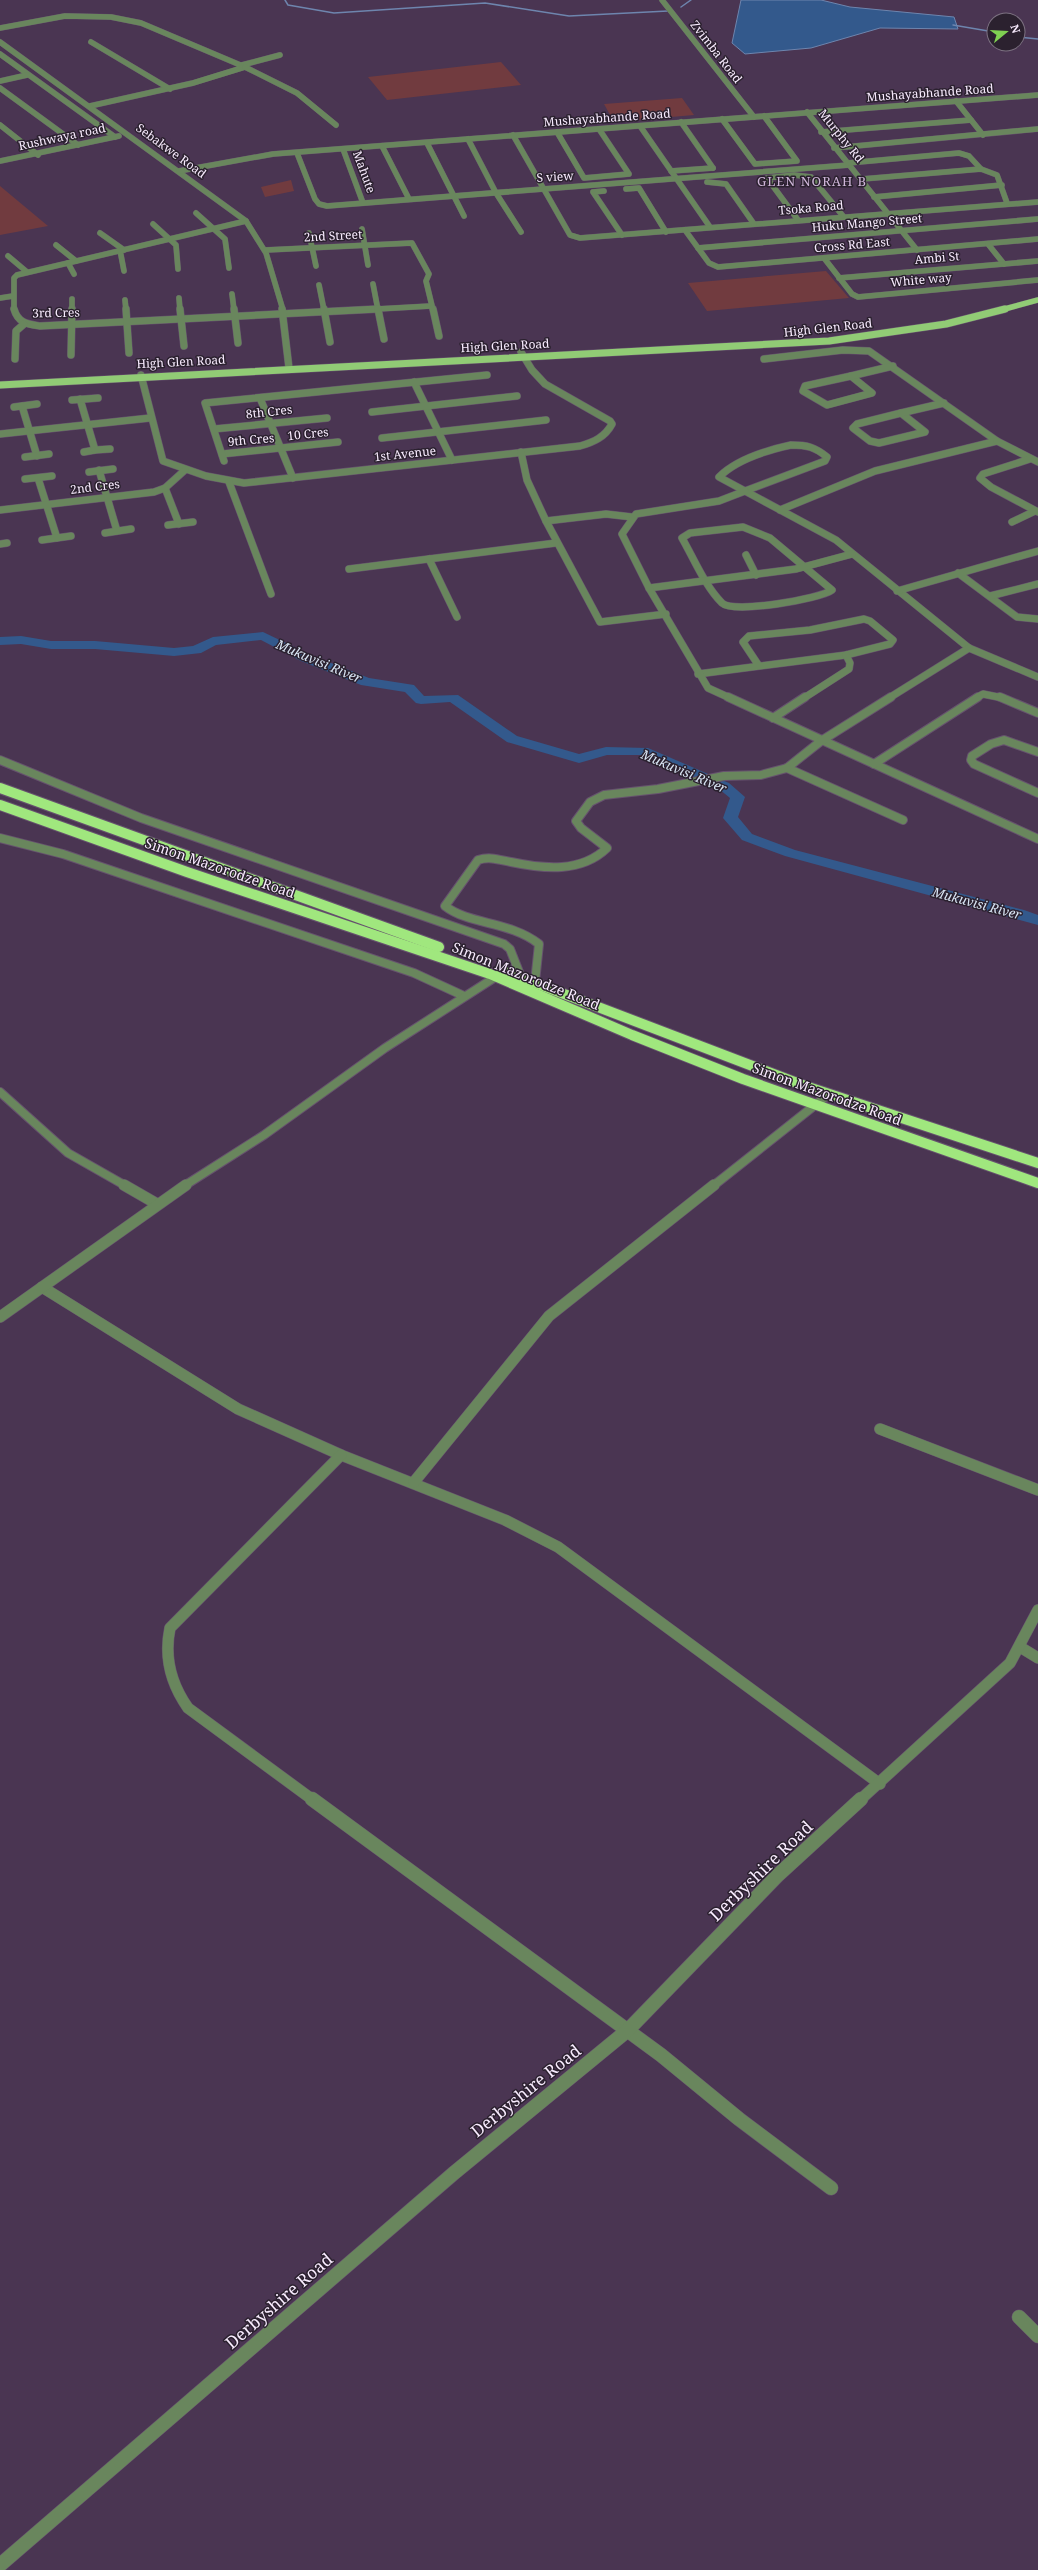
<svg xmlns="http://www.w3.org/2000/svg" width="1038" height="2570" font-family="'Noto Serif',serif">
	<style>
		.green { fill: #713b3f }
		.water { fill: #33598c; stroke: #6e85ae }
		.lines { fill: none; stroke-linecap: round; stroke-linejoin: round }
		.stream { stroke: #6e85ae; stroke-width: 1.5 }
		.river { fill: #33598c; fill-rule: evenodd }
		.minor-far4-casing { stroke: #66526e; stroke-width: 6 }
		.minor-far3-casing { stroke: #66526e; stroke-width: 8 }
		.minor-far2-casing { stroke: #66526e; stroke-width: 10 }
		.minor-far1-casing { stroke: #66526e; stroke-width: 12 }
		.minor-casing { stroke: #66526e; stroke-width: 15 }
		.major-far1-casing { stroke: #66526e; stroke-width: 6 }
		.major-casing { stroke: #66526e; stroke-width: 8 }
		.highway-casing { stroke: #66526e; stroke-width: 12 }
		.minor-far4 { stroke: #69865d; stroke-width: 5.5 }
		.minor-far3 { stroke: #69865d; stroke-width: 7 }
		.minor-far2 { stroke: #69865d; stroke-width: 8 }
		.minor-far1 { stroke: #69865d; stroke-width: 11 }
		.minor { stroke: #69865d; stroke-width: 14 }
		.major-far1 { stroke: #91cb75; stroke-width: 5.5 }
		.major { stroke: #91cb75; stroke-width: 7 }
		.highway { stroke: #a0e77e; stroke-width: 10 }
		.labels { text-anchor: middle; stroke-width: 3; stroke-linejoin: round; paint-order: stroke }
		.far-street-label { font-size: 12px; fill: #f8ebfe; stroke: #2b212f }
		.far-neighbourhood-label { font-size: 13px; letter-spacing: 1px; fill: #cfb6d9; stroke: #2b212f }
		.far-water-label { font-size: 13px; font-style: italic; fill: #d9e5f4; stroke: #2b212f }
		.street-label { font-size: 14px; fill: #f8ebfe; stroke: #2b212f }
		.near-street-label { font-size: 17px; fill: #f8ebfe; stroke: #2b212f }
	</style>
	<rect width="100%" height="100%" fill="#4a3552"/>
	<g class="green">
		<polygon points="501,62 521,85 387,100 368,77"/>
		<polygon points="682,98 694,115 614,122 604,104"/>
		<polygon points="291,180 294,191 265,197 261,187"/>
		<polygon points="0,186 48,226 0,235"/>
		<polygon points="826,271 849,298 707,311 688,283"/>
	</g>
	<polygon class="water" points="741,0 821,0 850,7 954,17 958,29 880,28 811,48 745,54 732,43"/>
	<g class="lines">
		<g class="stream">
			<polyline points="285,0 288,5 334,13 485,3 569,16 668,11"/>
			<polyline points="681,7 691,0"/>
			<polyline points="953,25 994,32"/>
			<polyline points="1018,37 1038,39"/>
		</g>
		<polygon class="river" points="263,632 311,655 369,678 414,685 424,696 458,695 517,736 579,754 606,747 648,748 729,783 745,797 738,817 752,834 795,850 1024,910 1038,915 1038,925 785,856 742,840 723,818 730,798 719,789 641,755 607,755 579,763 507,742 450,702 421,704 416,703 405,692 361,685 301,661 261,640 216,645 201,653 174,656 95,649 51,649 21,644 0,645 0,637 21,636 51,641 95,641 174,648 193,646 213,637"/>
		<g class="minor-far4-casing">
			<g id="minor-far4">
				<polyline points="662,0 754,117"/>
				<polyline points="0,28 65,16 111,17 141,23 245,67 193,83 90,106"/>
				<polyline points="0,42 246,221 266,253 283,310"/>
				<polyline points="91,42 170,89"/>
				<polyline points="0,54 115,137"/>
				<polyline points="242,65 280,55"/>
				<polyline points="245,67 297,93 336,125"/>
				<polyline points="0,81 27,75"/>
				<polyline points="0,88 78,145"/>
				<polyline points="956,101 983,135"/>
				<polyline points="807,112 917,250"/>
				<polyline points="722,119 755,164 797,161 764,116"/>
				<polyline points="681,122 713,168"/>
				<polyline points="0,125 38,155"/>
				<polyline points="640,126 710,227"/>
				<polyline points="557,132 584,178 629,174 599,129"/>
				<polyline points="821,132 971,120"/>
				<polyline points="513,135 570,235 580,238 1038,202"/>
				<polyline points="468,139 496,193 521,232"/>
				<polyline points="427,143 464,216"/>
				<polyline points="382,146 409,199"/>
				<polyline points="834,148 1038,129"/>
				<polyline points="343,149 363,203"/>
				<polyline points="297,153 315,199 319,204 327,206 849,165"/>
				<polyline points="0,161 119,136"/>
				<polyline points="848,163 959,153 969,156 981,169"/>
				<polyline points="179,171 273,154 1038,95"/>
				<polyline points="671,171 713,168"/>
				<polyline points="862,179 981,169 997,175 1007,203"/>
				<polyline points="707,182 726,184 754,224"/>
				<polyline points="626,189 639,188 666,232"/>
				<polyline points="604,191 593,192 622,235"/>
				<polyline points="874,197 1002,185"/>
				<polyline points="196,213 225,239 229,268"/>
				<polyline points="798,220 767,178 794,175 811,177 843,216"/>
				<polyline points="153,224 176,245 178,269"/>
				<polyline points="362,229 368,265"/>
				<polyline points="685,230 709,263 718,267 1038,239"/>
				<polyline points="100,233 124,250"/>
				<polyline points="309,233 316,266"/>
				<polyline points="988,244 1004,264"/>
				<polyline points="56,245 76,261"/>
				<polyline points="698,248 1038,219"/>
				<polyline points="120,250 124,271"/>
				<polyline points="266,250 412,243 429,274 426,281 433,310"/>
				<polyline points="8,256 27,272"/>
				<polyline points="824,258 852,294 858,297 1038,280"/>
				<polyline points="68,263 74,274"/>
				<polyline points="839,278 1038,261"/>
				<polyline points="373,284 378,310"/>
				<polyline points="319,285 324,310"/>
				<polyline points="232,294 234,310"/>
				<polyline points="0,298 13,296"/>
				<polyline points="179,298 180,310"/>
				<polyline points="125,300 126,310"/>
				<polyline points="14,310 14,278 17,275 246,221"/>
				<polyline points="72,310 72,299"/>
				<polyline points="359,310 431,306"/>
			</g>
		</g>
		<g class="minor-far3-casing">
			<g id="minor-far3">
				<path d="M 14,309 C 18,323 27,324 40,326 L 378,309"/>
				<polyline points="126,309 129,353"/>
				<polyline points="180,309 184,346"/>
				<polyline points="234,309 238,343"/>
				<polyline points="282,309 289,368"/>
				<polyline points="324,309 330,342"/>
				<polyline points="378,309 384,339"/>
				<polyline points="433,309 439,336"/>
				<polyline points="71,355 72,309"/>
				<polyline points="15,359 16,331 24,324"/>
				<polyline points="764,359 843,350 869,351 997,441 875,471 780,510"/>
				<path d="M 141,375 L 163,461 L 206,476 L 244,483 L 580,446 C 594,442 605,437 612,424 L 610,421 L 545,384 L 532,370 L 521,352"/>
				<polygon points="851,376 872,393 827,405 803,391 805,386"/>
				<polyline points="851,376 893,366"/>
				<polyline points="414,382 452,460"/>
				<polyline points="260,398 293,478"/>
				<polyline points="80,399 95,450 84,452"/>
				<polyline points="72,400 98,398"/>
				<polyline points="22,406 37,456"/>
				<polyline points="14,407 37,404"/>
				<polyline points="372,412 517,396"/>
				<polygon points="901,413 925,432 879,443 870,441 853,428 857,424"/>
				<polyline points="901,413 944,403"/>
				<polyline points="214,429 327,418"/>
				<polyline points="0,434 150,418"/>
				<polyline points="382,438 546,420"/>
				<polyline points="997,441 1038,462"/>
				<path d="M 791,445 C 807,445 815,447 827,457 L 825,461 L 745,491 L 719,477 C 736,460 768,450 791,445 Z"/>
				<polyline points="95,450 110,449"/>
				<polyline points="521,452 527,480 546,521"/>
				<polyline points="222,454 338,442"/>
				<polyline points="25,457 49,454"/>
				<polyline points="1030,459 983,474 980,478 991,487 1038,512"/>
				<polyline points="224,461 205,403 487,375"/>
				<polyline points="99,470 117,531"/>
				<polyline points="89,472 113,469"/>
				<polyline points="38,478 57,538"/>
				<polyline points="25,479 52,476"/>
				<polyline points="229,482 271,594"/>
				<polyline points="165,488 179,524"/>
				<polyline points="745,491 836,540 969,648 1038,677"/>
				<polyline points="0,510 154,492 165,488 185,470"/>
				<polyline points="632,517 606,514 546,521 600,622 666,614"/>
				<polyline points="1012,522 1035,511"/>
				<polyline points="168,525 193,522"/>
				<path d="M 743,527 L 770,538 L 832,590 C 820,599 733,614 722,603 C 705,586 694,559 682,538 L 690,533 Z"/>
				<polyline points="105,533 131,529"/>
				<polyline points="42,540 71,536"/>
				<polyline points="0,544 7,543"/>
				<polyline points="746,555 756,575"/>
				<polyline points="429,559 457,617"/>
				<polyline points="349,569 556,543"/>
				<polyline points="958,573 1017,617 1038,619"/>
				<polyline points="649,588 796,569 852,554"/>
				<polyline points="897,591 1038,551"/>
				<polyline points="990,596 1038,584"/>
				<polyline points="698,674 846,655 890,644 893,640 870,621 864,619 810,630 749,636 743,642 759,666"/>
				<polyline points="730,698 708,688 649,588 622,534 636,514 719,501 745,491"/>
				<polyline points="804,698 849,669 850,663 846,655"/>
				<polyline points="889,698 969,648"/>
				<polyline points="976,698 983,694 1003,698"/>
			</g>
		</g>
		<g class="minor-far2-casing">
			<g id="minor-far2">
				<polyline points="728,697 1038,839"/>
				<polyline points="891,697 821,741 787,768 903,820"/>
				<polyline points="1000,697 1038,713"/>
				<polyline points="773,718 805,697"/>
				<polyline points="1038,752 1004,740 991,744 972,756 971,760 974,764 1038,793"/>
				<polyline points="0,760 141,818 504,944 510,949 521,977"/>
				<polyline points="874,764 978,697"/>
				<polyline points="0,838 63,854 414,973 464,996"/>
				<path d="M 535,982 L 539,944 C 510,921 469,925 445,906 L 478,860 C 490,856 500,860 511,862 C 544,869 581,873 607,848 L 581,828 L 576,821 L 590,802 L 604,795 L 658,789 L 724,776 L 761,775 L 787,768"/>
				<polyline points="0,1092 68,1153 126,1186"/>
				<polyline points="184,1186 264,1135 385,1048 497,976"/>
				<polyline points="713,1186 829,1094"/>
			</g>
		</g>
		<g class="minor-far1-casing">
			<g id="minor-far1">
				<polyline points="124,1185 157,1204"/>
				<polyline points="42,1287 238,1409 341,1455 505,1520 558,1547 880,1784"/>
				<polyline points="0,1317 186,1185"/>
				<polyline points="880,1429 1038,1490"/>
				<polyline points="414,1482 549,1316 714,1185"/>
				<polyline points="1020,1647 1038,1658"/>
				<path d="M 313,1800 L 188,1708 C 171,1684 164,1657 170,1628 L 341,1455"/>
				<polyline points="860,1800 1010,1663 1038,1610"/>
			</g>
		</g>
		<g class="minor-casing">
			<g id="minor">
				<polyline points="312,1799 661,2055 739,2119 831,2188"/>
				<polyline points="1019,2317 1038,2336"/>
				<polyline points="0,2565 454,2173 628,2030 778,1875 861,1799"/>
			</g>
		</g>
		<g class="major-far1-casing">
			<polyline id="major-far1" points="1001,310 1038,300"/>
		</g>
		<g class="major-casing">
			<polyline id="major" points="0,385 829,341 946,324 1005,309"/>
		</g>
		<g class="highway-casing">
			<g id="highway">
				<polyline points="0,788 439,947"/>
				<polyline points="0,805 187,872 490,974 632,1035 743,1079 1038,1183"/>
				<polyline points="501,970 805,1086 1038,1163"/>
			</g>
		</g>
		<use href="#minor-far4" class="minor-far4"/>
		<use href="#minor-far3" class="minor-far3"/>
		<use href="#minor-far2" class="minor-far2"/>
		<use href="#minor-far1" class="minor-far1"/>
		<use href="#minor" class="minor"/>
		<use href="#major-far1" class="major-far1"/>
		<use href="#major" class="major"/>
		<use href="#highway" class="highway"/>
	</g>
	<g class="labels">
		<g class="far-street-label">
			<text transform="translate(716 52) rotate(52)" y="4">Zvimba Road</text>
			<text transform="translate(930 93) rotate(-4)" y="4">Mushayabhande Road</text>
			<text transform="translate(607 118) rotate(-4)" y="4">Mushayabhande Road</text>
			<text transform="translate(841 136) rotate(51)" y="4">Murphy Rd</text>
			<text transform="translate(62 137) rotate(-12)" y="4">Rushwaya road</text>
			<text transform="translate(171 151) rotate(36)" y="4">Sebakwe Road</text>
			<text transform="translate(364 172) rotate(70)" y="4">Mahute</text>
			<text transform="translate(555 177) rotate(-3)" y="4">S view</text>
			<text transform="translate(811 208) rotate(-5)" y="4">Tsoka Road</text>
			<text transform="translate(867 223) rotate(-5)" y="4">Huku Mango Street</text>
			<text transform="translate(333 236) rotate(-3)" y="4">2nd Street</text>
			<text transform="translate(852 245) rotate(-5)" y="4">Cross Rd East</text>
			<text transform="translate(937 258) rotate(-5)" y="4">Ambi St</text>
			<text transform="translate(921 280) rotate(-5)" y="4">White way</text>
			<text transform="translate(56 313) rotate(-1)" y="4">3rd Cres</text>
			<text transform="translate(828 328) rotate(-6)" y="4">High Glen Road</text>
			<text transform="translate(505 346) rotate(-3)" y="4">High Glen Road</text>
			<text transform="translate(181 362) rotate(-3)" y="4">High Glen Road</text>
			<text transform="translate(269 412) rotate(-6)" y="4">8th Cres</text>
			<text transform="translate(308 434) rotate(-6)" y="4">10 Cres</text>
			<text transform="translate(251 440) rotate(-5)" y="4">9th Cres</text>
			<text transform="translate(405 454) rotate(-6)" y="4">1st Avenue</text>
			<text transform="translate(95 487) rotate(-7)" y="4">2nd Cres</text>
		</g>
		<g class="far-neighbourhood-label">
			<text x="812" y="186">GLEN NORAH B</text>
		</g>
		<g class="far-water-label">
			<text transform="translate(319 661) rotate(23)" y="5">Mukuvisi River</text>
			<text transform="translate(684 771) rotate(23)" y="5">Mukuvisi River</text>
			<text transform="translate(977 903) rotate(15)" y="5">Mukuvisi River</text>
		</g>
		<g class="street-label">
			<text transform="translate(220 868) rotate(19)" y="5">Simon Mazorodze Road</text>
			<text transform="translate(526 976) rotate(22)" y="5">Simon Mazorodze Road</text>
			<text transform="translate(827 1094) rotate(20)" y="5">Simon Mazorodze Road</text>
		</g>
		<g class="near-street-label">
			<text transform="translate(761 1871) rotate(-44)" y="6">Derbyshire Road</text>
			<text transform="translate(526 2091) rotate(-39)" y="6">Derbyshire Road</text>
			<text transform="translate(279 2301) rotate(-41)" y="6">Derbyshire Road</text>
		</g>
	</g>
	<g transform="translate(1006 32) rotate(72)"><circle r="19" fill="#2b212f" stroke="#7d7282"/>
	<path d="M0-3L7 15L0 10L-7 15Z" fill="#7fd052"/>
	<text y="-6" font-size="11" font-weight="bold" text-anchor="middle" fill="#f8ebfe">N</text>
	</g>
</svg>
